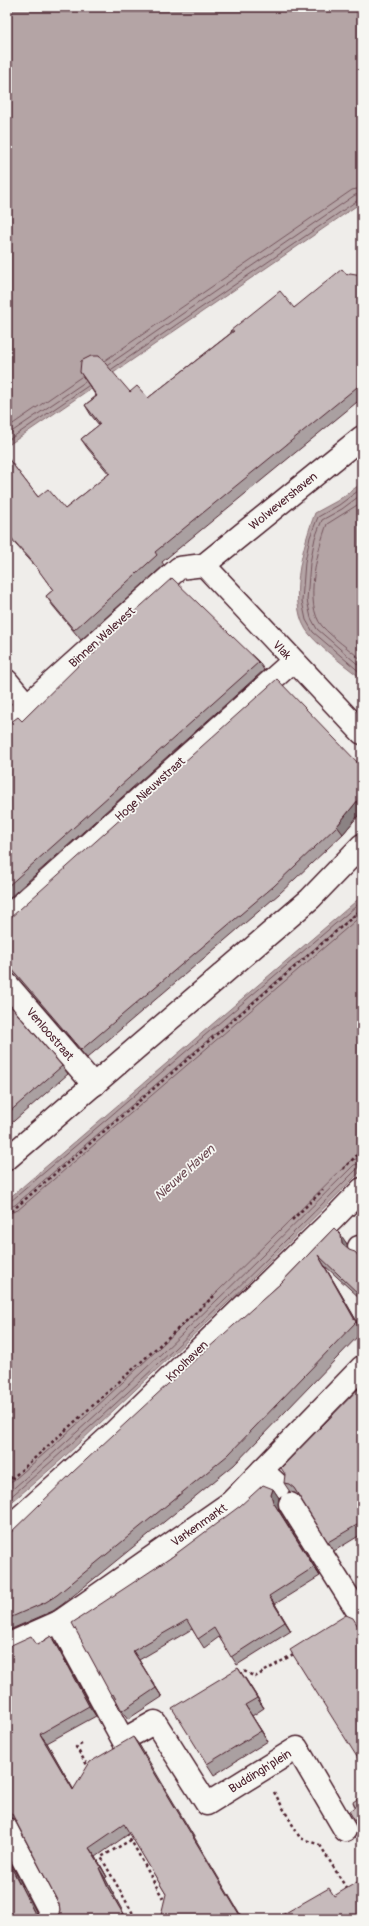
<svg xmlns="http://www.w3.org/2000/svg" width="369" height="1926" font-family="Pangolin,sans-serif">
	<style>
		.water { fill: #b4a4a5; stroke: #8a6f74 }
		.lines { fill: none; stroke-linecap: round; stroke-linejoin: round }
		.shore { stroke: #74545c; stroke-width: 1 }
		.minor-casing { stroke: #4a1f2b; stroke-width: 25 }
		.path { stroke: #4a1f2b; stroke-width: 2.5; stroke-dasharray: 3 3; stroke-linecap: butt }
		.minor { stroke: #f6f6f2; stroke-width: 22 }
		.wall { fill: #aaa0a1; stroke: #4a1f2b }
		.shaded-wall { fill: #8b8283; stroke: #4a1f2b }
		.building { fill: #c6babb; stroke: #4a1f2b }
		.labels { text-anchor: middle; stroke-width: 3.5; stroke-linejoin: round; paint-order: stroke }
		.street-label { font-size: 12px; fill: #4a1f2b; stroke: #f6f6f2 }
		.water-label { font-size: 13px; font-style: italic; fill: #6f4e56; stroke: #f6f6f2 }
	</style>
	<rect width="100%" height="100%" fill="#efedea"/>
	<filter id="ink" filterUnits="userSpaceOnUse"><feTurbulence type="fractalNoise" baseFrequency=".025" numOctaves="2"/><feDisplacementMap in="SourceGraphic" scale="8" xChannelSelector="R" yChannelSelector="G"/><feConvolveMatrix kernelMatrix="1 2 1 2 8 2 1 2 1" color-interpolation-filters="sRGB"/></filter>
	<g filter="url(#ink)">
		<g class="water">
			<polygon points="7,7 362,7 362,202 7,446"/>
			<path d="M 362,483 L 362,679 C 346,666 323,650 310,635 C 285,607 303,545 315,513 L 337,501 Z"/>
			<polygon points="362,896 362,1170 242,1289 62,1459 7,1506 7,1200"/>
		</g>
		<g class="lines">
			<g class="shore">
				<polyline points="104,361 352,190 362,188"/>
				<polyline points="108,365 355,195 362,194"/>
				<polyline points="112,369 358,200 362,199"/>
				<polyline points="7,428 81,377"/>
				<polyline points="7,435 85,382"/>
				<polyline points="7,441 88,386"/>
				<polyline points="362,488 339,505 318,517 310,537 305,562 302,601 306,620 313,632 362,674"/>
				<polyline points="362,494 342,509 322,520 315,538 310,563 307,600 311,618 317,629 362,668"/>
				<path d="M 362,502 L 327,524 C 318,548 303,604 322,626 C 333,638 349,649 362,660"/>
				<polyline points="7,1203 11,1201 362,901"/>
				<polyline points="7,1208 15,1205 362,908"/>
				<polyline points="7,1214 18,1210 362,915"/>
				<path d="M 7,1486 C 127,1384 238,1271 350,1161 L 362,1157"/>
				<path d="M 7,1494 C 128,1390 241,1277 354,1165 L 362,1163"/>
				<path d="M 7,1500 C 129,1396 244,1283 357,1169 L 362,1168"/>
			</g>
			<g class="minor-casing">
				<g id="minor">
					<polyline points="204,565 362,733"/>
					<polyline points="204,565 362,437"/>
					<polyline points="7,681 27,705"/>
					<polyline points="7,723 179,568 204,565"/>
					<polyline points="7,917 293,661"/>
					<polyline points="7,984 94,1085"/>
					<polyline points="7,1159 310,899 362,845"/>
					<polyline points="359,1247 362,1249"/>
					<polyline points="262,1470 279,1486"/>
					<polyline points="290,1504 360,1615"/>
					<polyline points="7,1529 111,1435 333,1219 362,1189"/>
					<polyline points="59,1622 123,1740 155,1722 207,1804 297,1748 345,1830"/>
					<polyline points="7,1645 59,1622 231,1502 362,1367"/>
					<polyline points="7,1829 54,1919"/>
				</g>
			</g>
			<g class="path">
				<polyline points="343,1169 362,1150"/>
				<polyline points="7,1215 362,909"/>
				<polyline points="292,1220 323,1190"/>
				<polyline points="7,1483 214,1296"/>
				<polyline points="239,1674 244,1671 255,1677 295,1653"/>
				<polyline points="82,1744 76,1747 89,1768"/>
				<polyline points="274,1792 300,1838 320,1845"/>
				<polyline points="127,1833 165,1902"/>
				<polyline points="131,1840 101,1857 136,1919"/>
				<polyline points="320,1845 348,1891"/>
			</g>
			<use href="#minor" class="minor"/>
		</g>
		<g class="wall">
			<polygon points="347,275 362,275 362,398 162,562 164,565 81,640 53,606 46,596 53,590 38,569 7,535 7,457 38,497 65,509 109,474 88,449 81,439 99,425 91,415 85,405 96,396 80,372 130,392 148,398 231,333 230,331 294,308"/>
			<polygon points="92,650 259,662 264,670 7,900 7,725 22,721 94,653"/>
			<polygon points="361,766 362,767 362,811 343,834 279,894 87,1058 16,976 11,972 7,972 7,919"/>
			<polygon points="7,1002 62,1066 68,1074 7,1127"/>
			<polygon points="334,1228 347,1244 348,1249 362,1260 362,1300 324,1265 362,1330 362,1332 234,1465 63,1604 53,1611 7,1631 7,1536 280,1284"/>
			<polygon points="362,1385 362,1534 334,1551 299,1496 295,1493 290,1492 284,1483"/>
			<polygon points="273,1489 279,1498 278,1504 279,1511 320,1576 275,1604 291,1631 237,1665 219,1637 204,1648 192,1629 139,1660 162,1697 128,1719 122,1711 118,1703 117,1703 111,1695 169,1559"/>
			<polygon points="51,1636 57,1645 96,1716 47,1743 73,1789 140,1746 166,1894 130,1833 96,1857 107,1877 105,1878 115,1897 58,1916 60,1911 59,1904 14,1819 7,1817 7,1647 37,1645"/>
			<polygon points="245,1678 264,1708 252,1716 268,1741 214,1775 207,1764"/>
		</g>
		<g class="shaded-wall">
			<polygon points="362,795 362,811 343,834 337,826"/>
			<polygon points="341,1235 347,1244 348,1253 342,1244"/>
			<polygon points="318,1255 324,1265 362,1330 356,1322"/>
			<polygon points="273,1489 279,1498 278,1504 279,1511 320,1576 273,1502 271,1495"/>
			<polygon points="269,1596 275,1604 291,1631 285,1622"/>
			<polygon points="51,1636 57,1645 96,1716 89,1706"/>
			<polygon points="133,1651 139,1660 162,1697 156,1688"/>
			<polygon points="238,1668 245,1678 264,1708 257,1698"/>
			<polygon points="245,1705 252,1716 268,1741 261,1731"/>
			<polygon points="40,1734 47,1743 79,1799 73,1790"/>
			<polygon points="133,1737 140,1746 243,1919 242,1919"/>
			<polygon points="89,1848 96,1857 107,1877 101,1867"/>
			<polygon points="7,1856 40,1919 36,1916 7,1859"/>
			<polygon points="99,1868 105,1878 115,1897 127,1919 126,1919 108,1888"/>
		</g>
		<g class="building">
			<polygon points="342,269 347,275 350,273 362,275 362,383 155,552 157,555 74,630 46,596 53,590 31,560 7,533 7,457 38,497 48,489 65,509 110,473 81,439 100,424 85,405 97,396 80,372 81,361 91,356 99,356 130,392 137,386 148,398 234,331 230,331 280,291 294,308"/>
			<polygon points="172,578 259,662 7,887 7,725 18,717 22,721 89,655 95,653 92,650"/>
			<polygon points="277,679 361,766 358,769 362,773 362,795 337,826 274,886 81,1050 11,968 7,965 7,919 10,918"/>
			<polygon points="7,1002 62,1066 7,1114"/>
			<polygon points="334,1228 341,1235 342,1244 349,1250 355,1252 362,1260 362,1297 318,1255 356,1322 228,1455 57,1595 46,1602 7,1619 7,1536 73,1472 168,1384 280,1284"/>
			<polygon points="362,1385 362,1522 328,1542 294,1488 289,1484 284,1483 285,1474 281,1468"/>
			<polygon points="263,1485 273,1489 271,1495 273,1502 314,1567 269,1596 285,1622 231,1657 214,1628 198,1639 187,1620 133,1651 156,1688 122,1711 113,1694 111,1695 72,1623 169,1559 240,1506"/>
			<polygon points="346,1615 353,1618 362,1633 362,1765 290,1650"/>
			<polygon points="31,1636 37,1645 51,1636 89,1706 40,1734 73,1790 90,1762 133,1737 242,1919 160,1919 166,1894 124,1824 89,1848 101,1867 99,1868 108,1888 126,1919 55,1919 58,1916 60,1911 59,1904 12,1814 7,1809 7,1647"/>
			<polygon points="238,1668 257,1698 245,1705 261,1731 207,1764 172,1708"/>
			<polygon points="362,1796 362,1833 349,1811 355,1807 353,1802"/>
			<polygon points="7,1859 36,1916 40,1919 7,1919"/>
			<polygon points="362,1879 362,1919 275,1919 329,1888 334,1896"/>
		</g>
	</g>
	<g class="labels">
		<g class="street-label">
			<text transform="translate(283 501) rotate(-39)" y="4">Wolwevershaven</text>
			<text transform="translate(102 637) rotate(-42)" y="4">Binnen Walevest</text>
			<text transform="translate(282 650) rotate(47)" y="4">Vlak</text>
			<text transform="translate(150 789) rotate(-42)" y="4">Hoge Nieuwstraat</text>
			<text transform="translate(50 1034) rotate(49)" y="4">Venloostraat</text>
			<text transform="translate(187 1361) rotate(-44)" y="4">Knolhaven</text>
			<text transform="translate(199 1525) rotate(-35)" y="4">Varkenmarkt</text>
			<text transform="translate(260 1771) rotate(-32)" y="4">Buddingh'plein</text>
		</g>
		<g class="water-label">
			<text transform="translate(184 1172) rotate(-42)" y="5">Nieuwe Haven</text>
		</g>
	</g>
	<rect width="369" height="1926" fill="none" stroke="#f6f6f2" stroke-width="24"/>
	<rect x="12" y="12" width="345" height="1902" fill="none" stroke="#4a1f2b" stroke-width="1.5" filter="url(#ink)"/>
</svg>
